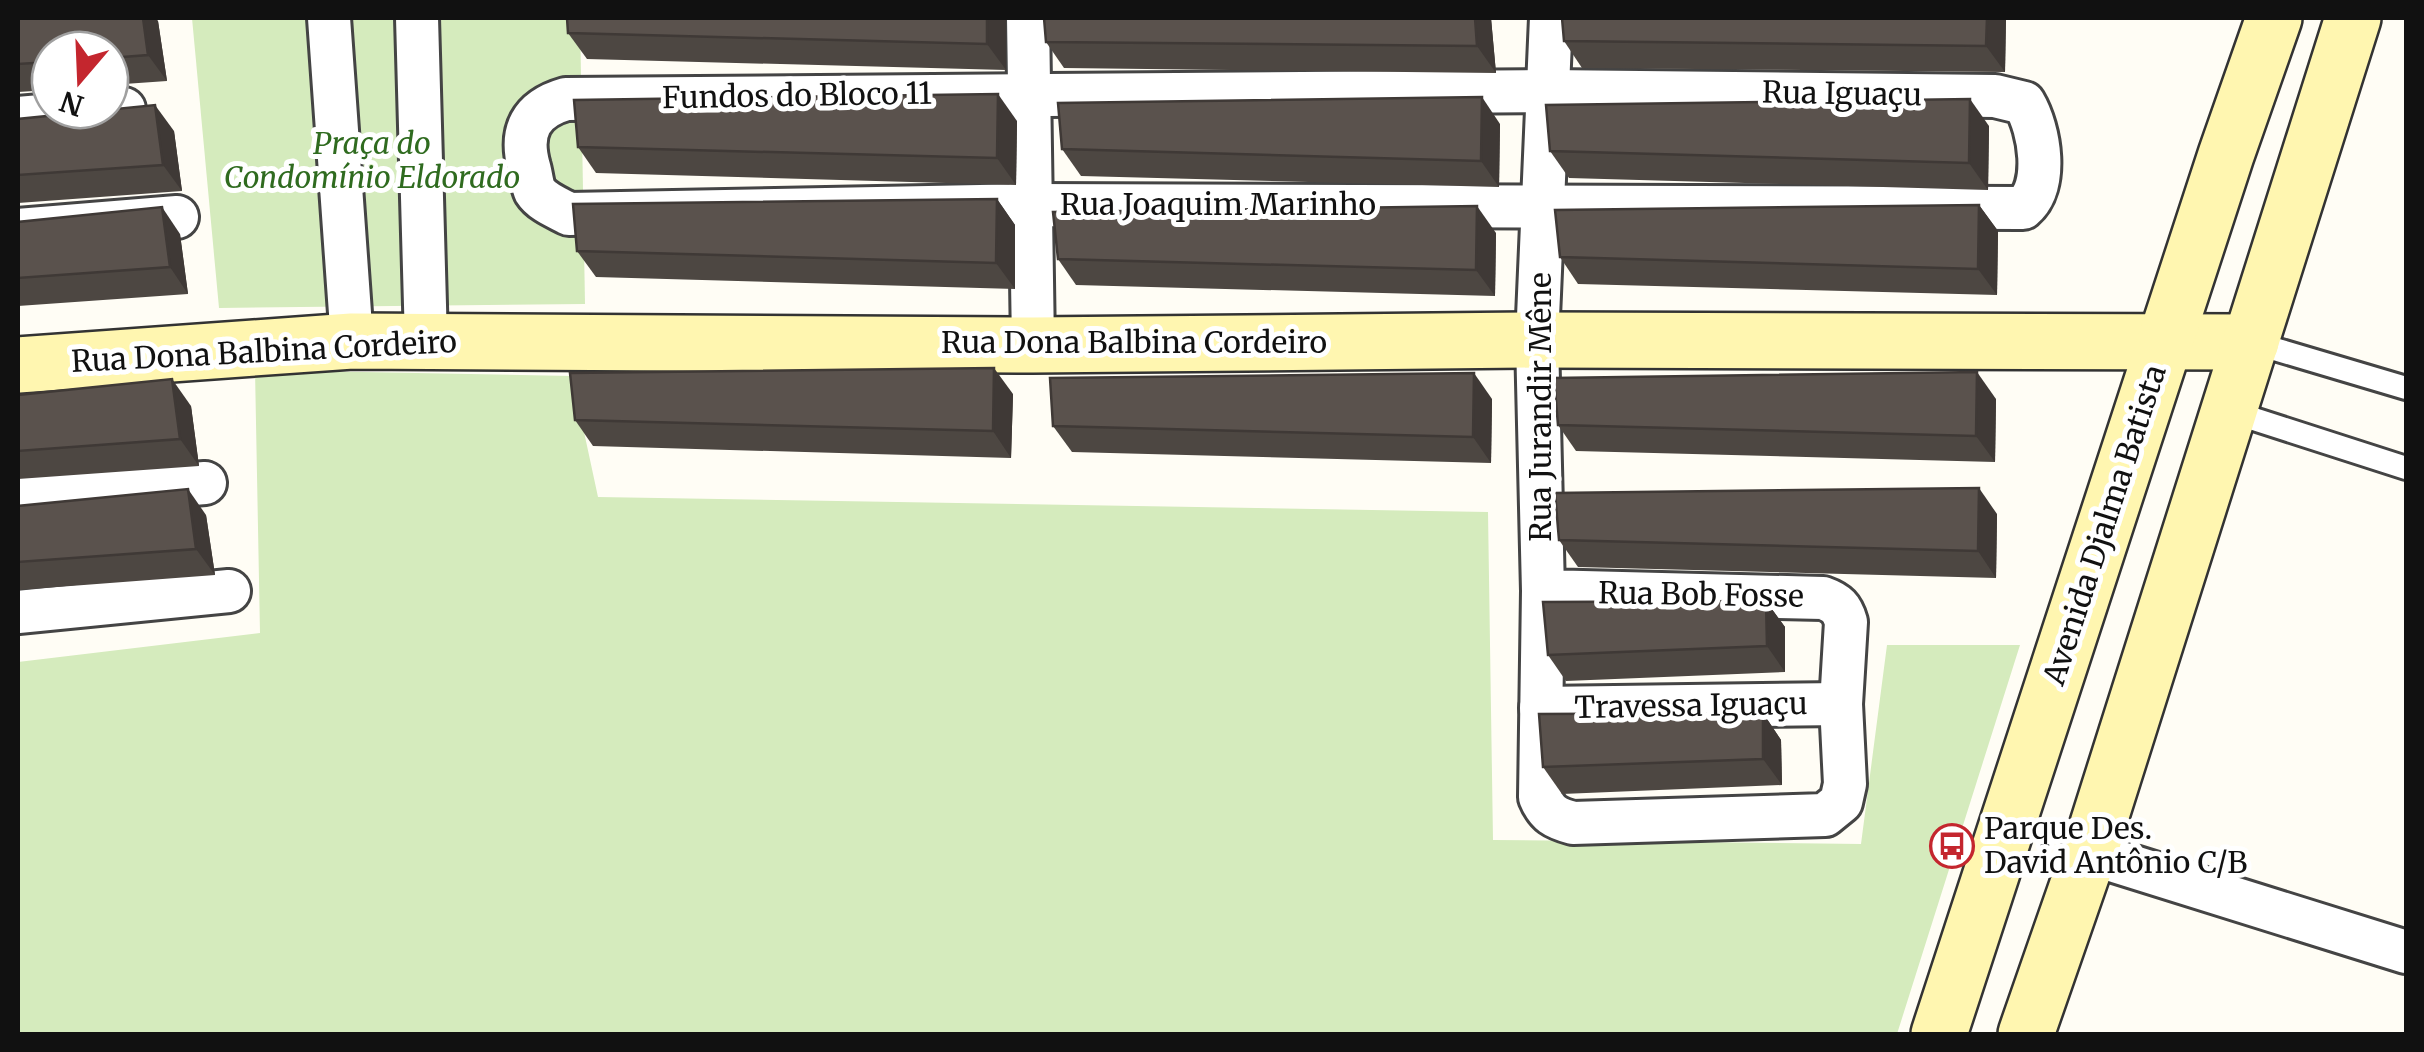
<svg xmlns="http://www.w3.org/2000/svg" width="2424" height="1052" font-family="Merriweather,serif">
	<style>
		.green { fill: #d5ebbd }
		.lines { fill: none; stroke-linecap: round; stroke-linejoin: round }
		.lane-casing { stroke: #444; stroke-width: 28 }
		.street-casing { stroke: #444; stroke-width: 48 }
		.secondary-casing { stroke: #333; stroke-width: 60 }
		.lane { stroke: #fff; stroke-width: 22 }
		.street { stroke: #fff; stroke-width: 42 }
		.secondary { stroke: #fff6b0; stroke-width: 55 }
		.wall { fill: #4d4742 }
		.shaded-wall { fill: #3f3936 }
		.building { fill: #5a524d; stroke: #3f3936; stroke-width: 2.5 }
		.labels { text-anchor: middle; stroke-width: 10; stroke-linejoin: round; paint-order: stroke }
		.street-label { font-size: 30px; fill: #111; stroke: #fff }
		.park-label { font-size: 30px; font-style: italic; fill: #2f6b1f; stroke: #fff }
		.poi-label { font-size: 30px; fill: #111; stroke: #fff; text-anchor: start }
	</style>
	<rect width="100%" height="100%" fill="#fffdf5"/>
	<g class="green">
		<polygon points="192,18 580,18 585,304 219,308"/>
		<polygon points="255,370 572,376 598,497 1488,512 1493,840 1861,844 1887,645 2020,645 1897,1034 18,1034 18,662 260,633"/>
	</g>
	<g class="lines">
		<g class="lane-casing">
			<g id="lane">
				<polyline points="2251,342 2406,388"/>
				<polyline points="2229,411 2406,468"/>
			</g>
		</g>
		<g class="street-casing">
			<g id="street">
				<polyline points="329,18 352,341"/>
				<polyline points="417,18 426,341"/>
				<polyline points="1028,18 1033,345"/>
				<path d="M 1547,91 L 1995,96 L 2024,103 C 2040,130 2049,186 2023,208 L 1031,205 L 569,214 C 558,208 542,202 535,191 C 532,185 531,173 529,167 C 519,131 531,109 566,99 Z"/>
				<polyline points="18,118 124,109"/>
				<polyline points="18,230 177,217"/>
				<polyline points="18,498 205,483"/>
				<path d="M 1543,591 L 1823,598 C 1837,603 1842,608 1846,622 L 1841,704 L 1845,784 L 1841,802 L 1825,815 L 1573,823 C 1555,818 1547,814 1540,797 L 1543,591 L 1537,340 L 1551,18"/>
				<polyline points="18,612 229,591"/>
				<polyline points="1541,708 1841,704"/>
				<polyline points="2089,853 2406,952"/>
			</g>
		</g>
		<g class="secondary-casing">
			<g id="secondary">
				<polyline points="18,365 352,341 1033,345 1537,340 2251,342"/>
				<polyline points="1939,1034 2226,155 2274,18"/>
				<polyline points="2026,1034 2089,853 2353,18"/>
			</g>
		</g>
		<use href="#lane" class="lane"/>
		<use href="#street" class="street"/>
		<use href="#secondary" class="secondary"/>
	</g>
	<g class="wall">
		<polygon points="18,18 158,21 167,81 110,85 110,50 50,50 50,90 18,92"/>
		<polygon points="567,18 1006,18 1006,70 587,59 568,33"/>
		<polygon points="1491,18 1496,73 1064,68 1046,42"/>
		<polygon points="2006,18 2005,72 1582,68 1564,41"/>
		<polygon points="18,119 174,131 182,191 18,203"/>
		<polygon points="1017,121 1016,185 596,173 578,147"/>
		<polygon points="1500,124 1499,187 1081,176 1062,149"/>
		<polygon points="1989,126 1988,190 1569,178 1550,151"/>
		<polygon points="997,199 1015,225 1015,289 596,277 577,251"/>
		<polygon points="1979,205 1998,231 1997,295 1578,284 1560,257"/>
		<polygon points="18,222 180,234 188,294 18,306"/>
		<polygon points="1496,233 1495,296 1076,285 1058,259"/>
		<polygon points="1013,394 1011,458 593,446 575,420"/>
		<polygon points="18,395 191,406 199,466 18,479"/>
		<polygon points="1492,399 1491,463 1072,452 1053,426"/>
		<polygon points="1996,399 1995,462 1576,451 1558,425"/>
		<polygon points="18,506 206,515 215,575 18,590"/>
		<polygon points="1997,514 1996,578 1578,567 1559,540"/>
		<polygon points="1766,601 1785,627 1785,672 1566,681 1548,655"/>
		<polygon points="1763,713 1781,740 1782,785 1562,794 1543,767"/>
	</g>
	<g class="shaded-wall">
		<polygon points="143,18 156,18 158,21 167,81 148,55"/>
		<polygon points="987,18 1006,18 1006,70 987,44"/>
		<polygon points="1475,18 1491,18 1496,73 1477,46"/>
		<polygon points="1987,18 2006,18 2005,72 1986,46"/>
		<polygon points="998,94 1017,121 1016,185 997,158"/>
		<polygon points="1482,97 1500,124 1499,187 1481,161"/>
		<polygon points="1970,99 1989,126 1988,190 1969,163"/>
		<polygon points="155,105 174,131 182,191 163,165"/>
		<polygon points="997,199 1015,225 1015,289 996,263"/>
		<polygon points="1979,205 1998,231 1997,295 1978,269"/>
		<polygon points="1477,206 1496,233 1495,296 1476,270"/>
		<polygon points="162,207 180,234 188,294 170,267"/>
		<polygon points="994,368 1013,394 1011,458 993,431"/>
		<polygon points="1977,372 1996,399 1995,462 1976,436"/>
		<polygon points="1474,373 1492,399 1491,463 1473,437"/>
		<polygon points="172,379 191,406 199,466 180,439"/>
		<polygon points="1979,488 1997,514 1996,578 1978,551"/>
		<polygon points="188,489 206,515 215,575 196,549"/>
		<polygon points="1766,601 1785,627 1785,672 1767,646"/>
		<polygon points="1763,713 1781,740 1782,785 1763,759"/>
	</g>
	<g class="building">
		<polygon points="18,18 143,18 148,55 110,58 110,50 50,50 50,62 18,64"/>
		<polygon points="567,18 987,18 987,44 568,33"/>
		<polygon points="1044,18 1475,18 1477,46 1046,42"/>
		<polygon points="1562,18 1987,18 1986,46 1564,41"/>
		<polygon points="998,94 997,158 578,147 574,100"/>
		<polygon points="1482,97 1481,161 1062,149 1058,103"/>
		<polygon points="1970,99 1969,163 1550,151 1546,105"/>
		<polygon points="155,105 163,165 18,175 18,119"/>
		<polygon points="997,199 996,263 577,251 573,204"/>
		<polygon points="1979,205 1978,269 1560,257 1555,210"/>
		<polygon points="1477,206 1476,270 1058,259 1053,212"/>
		<polygon points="162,207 170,267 18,278 18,222"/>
		<polygon points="994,368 993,431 575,420 570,373"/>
		<polygon points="1977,372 1976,436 1558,425 1554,378"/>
		<polygon points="1474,373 1473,437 1053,426 1050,378"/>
		<polygon points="172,379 180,439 18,451 18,395"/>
		<polygon points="1979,488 1978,551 1559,540 1555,493"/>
		<polygon points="188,489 196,549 18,562 18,506"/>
		<polygon points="1766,601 1767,646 1548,655 1543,602"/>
		<polygon points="1763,713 1763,759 1543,767 1539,714"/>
	</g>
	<defs>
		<g id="bus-ring" transform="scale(2.25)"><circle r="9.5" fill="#fff" stroke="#c4262e" stroke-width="1.5"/><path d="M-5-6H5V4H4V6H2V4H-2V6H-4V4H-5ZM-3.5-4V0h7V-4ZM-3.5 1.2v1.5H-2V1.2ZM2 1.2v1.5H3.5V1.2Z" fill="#c4262e"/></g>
	</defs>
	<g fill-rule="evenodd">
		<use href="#bus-ring" x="1952" y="846"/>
	</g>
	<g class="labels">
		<g class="street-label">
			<text transform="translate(1842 94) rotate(1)" y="10">Rua Iguaçu</text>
			<text transform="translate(797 96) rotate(-1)" y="10">Fundos do Bloco 11</text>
			<text x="1218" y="215">Rua Joaquim Marinho</text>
			<text x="1134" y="353">Rua Dona Balbina Cordeiro</text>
			<text transform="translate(264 352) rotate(-3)" y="10">Rua Dona Balbina Cordeiro</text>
			<text transform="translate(1541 407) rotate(-90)" y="10">Rua Jurandir Mêne</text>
			<text transform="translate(2105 525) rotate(-72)" y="10">Avenida Djalma Batista</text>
			<text transform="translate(1701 595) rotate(1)" y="10">Rua Bob Fosse</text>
			<text transform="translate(1691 706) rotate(-1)" y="10">Travessa Iguaçu</text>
		</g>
		<g class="park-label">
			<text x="372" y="154">Praça do<tspan x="372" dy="34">Condomínio Eldorado</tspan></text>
		</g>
		<g class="poi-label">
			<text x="1984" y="839">Parque Des.<tspan x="1984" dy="34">David Antônio C/B</tspan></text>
		</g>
	</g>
	<rect width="2424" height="1052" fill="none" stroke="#111111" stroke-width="40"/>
	<g transform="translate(80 80) rotate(199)"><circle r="48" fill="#ffffff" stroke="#a0a0a0" stroke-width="2.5"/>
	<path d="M0-8L18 38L0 25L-18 38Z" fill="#c4262e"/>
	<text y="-15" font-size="28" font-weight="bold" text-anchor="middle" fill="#111111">N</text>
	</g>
</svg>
